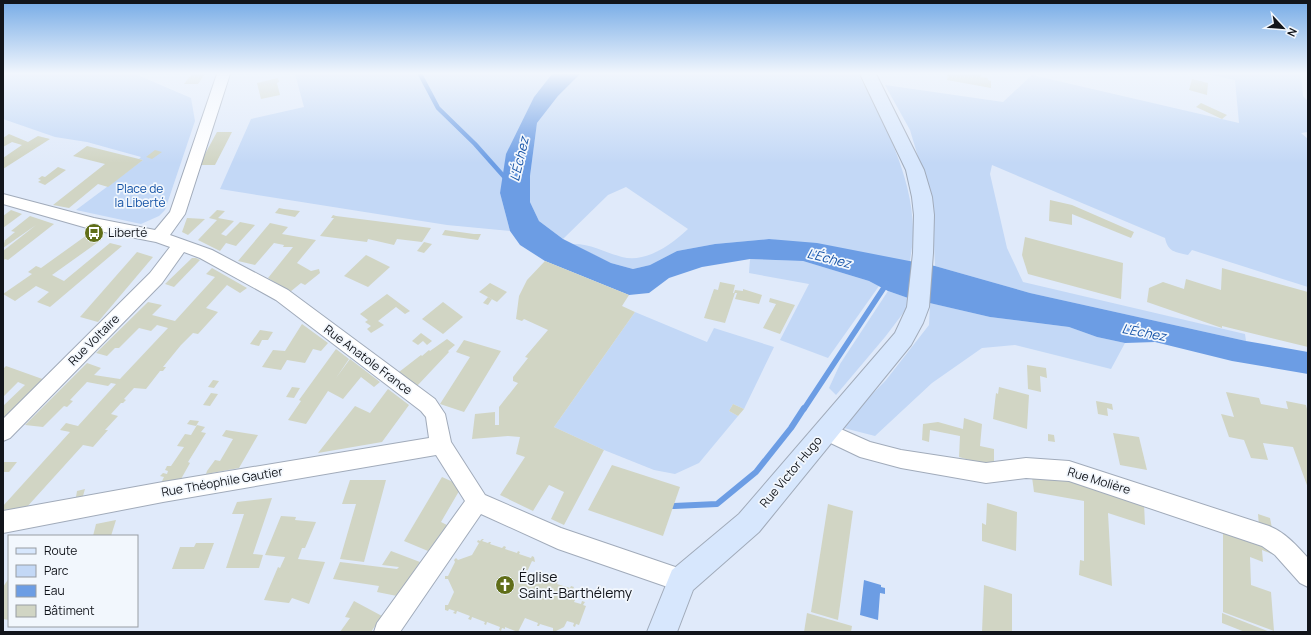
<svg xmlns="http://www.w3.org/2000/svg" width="1311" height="635" font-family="Manrope,sans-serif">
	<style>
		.green { fill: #c3d8f6 }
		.water { fill: #6c9de4 }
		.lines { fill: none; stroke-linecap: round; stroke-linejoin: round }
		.stream-far2 { stroke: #6c9de4; stroke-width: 4.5 }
		.stream-far1 { stroke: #6c9de4; stroke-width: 5.5 }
		.stream { stroke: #6c9de4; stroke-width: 6 }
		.building { fill: #d1d5c4 }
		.street-casing { stroke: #a1abba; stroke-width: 2 }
		.secondary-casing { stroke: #a1abba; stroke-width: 2 }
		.street { fill: #fff; fill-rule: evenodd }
		.secondary { fill: #d7e7fd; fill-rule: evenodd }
		.labels { text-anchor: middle; stroke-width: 3.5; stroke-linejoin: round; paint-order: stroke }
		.park-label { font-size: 12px; fill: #1150a4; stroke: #f2f7fd }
		.poi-label { font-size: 12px; fill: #12151b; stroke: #f2f7fd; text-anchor: start }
		.street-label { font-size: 12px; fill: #12151b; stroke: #f2f7fd }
		.water-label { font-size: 13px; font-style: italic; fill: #1654a8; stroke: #f2f7fd }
		.near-poi-label { font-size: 14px; fill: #12151b; stroke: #f2f7fd; text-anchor: start }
	</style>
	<rect width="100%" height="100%" fill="#e0eafa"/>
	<g class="green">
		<polygon points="3,74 135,74 191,98 195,121 165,210 159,216 141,224 76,210 143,160 139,159 141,157 87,142 55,137 3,119"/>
		<polygon points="295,74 552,74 534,97 521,125 500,193 510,231 447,225 220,189 251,119 304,107"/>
		<path d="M 580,74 L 858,74 C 883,119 912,176 913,228 C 914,239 911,251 910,262 L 769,239 L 715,244 L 677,251 L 650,265 L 633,269 L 611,263 L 571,244 C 590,243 604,252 622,257 C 646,263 671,245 688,229 L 626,187 L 608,195 L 563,239 L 539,221 L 530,202 L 530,176 L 537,123 L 558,96 Z"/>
		<path d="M 1207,74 L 1301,74 L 1303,96 L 1308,101 L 1308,132 L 1301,133 L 1308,139 L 1308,287 L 1192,250 L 1188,255 C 1175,252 1168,252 1165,238 L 992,165 L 990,174 L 1007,248 L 1023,282 L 1245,334 L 1246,341 L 1030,293 L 935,266 L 932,204 L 910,130 L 885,85 L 1003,102 L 1032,75 L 1239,123 L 1235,80 Z"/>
		<polygon points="750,259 803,261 869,281 879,286 828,358 780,340 809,284 749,273"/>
		<polygon points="888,291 908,298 907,308 885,337 836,395 829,388 840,364"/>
		<polygon points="930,303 990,317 1069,327 1097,337 1125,343 1111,369 1015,345 982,348 932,383 875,436 840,427 886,380 929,325"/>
		<polygon points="635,312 707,342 714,328 774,347 744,409 733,404 729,411 738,416 699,463 675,474 654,470 604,450 554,427"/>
	</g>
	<g class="water">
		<polygon points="552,74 580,74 558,96 537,123 530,176 530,202 539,221 563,239 611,263 633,269 650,265 677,251 715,244 769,239 817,243 935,266 1030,293 1246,341 1308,352 1308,374 1232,361 1155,342 1125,343 1097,337 1069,327 990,317 908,298 888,291 869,281 803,261 750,259 702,267 669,278 649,293 629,295 545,261 520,245 510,231 500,193 506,154 534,97"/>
		<polygon points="864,580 881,585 881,587 885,588 885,594 880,593 878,620 860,615"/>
	</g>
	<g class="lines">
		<polyline class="stream-far2" points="420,74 438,108 475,144 507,180"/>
		<polyline class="stream-far1" points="804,409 887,283"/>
		<polyline class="stream" points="674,506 717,504 756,472 791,428 804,408"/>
	</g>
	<g class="building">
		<polygon points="192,74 205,74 198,84 184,84"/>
		<polygon points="948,74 981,74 981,77 988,78 988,80 991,81 991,88 947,80"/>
		<polygon points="278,78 279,82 277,83 280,95 261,99 257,83"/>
		<polygon points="1192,79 1208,83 1207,95 1189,90"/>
		<polygon points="1201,103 1227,115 1222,119 1196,107"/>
		<polygon points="217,132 232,132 215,165 199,165"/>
		<polygon points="9,134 28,142 38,136 50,139 3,169 3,158 22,145 12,142 3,147 3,138"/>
		<polygon points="87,146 143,160 108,187 98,184 69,208 53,205 105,164 73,156"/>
		<polygon points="155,150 162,152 152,159 146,157"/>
		<polygon points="58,167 66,170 45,185 38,182 41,180 38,179 42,176 45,177"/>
		<polygon points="1050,200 1072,205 1134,232 1131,238 1072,214 1072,225 1049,221"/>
		<polygon points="279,208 284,209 300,211 295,217 275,213"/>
		<polygon points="11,210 22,214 3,228 3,216"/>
		<polygon points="217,210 225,211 218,218 234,221 221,234 226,236 240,222 255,225 236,246 226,243 220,251 198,240 217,220 209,218"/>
		<polygon points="333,215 336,216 431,228 422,242 397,239 394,245 368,239 367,242 320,236 334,218 331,218"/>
		<polygon points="30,216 54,224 8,260 5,259 3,261 3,251 36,225 3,248 3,243 5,242 4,241 15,232 11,231"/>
		<polygon points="187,218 205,219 188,235 182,232"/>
		<polygon points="270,223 288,227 282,234 316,240 297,263 311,271 319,269 320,273 305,285 301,283 290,292 268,278 293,247 283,247 284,245 274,243 255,265 238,261"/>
		<polygon points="445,230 474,234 481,234 478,240 442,235"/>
		<polygon points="87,235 101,240 52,275 64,281 110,243 122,246 50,307 37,302 49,292 36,286 15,301 3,294 32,274 28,272 36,266 41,268"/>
		<polygon points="1025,237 1123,263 1121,299 1028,274 1022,255"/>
		<polygon points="424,242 432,244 424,253 417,251"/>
		<polygon points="137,252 153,257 98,322 80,317"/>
		<polygon points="366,255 390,267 368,287 344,276"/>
		<polygon points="192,258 196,258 200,260 174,287 165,284"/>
		<polygon points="545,261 629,295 622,306 635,312 554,427 604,450 564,525 551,519 564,492 549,485 533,511 500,495 525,457 516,454 520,437 508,436 472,439 475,414 495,412 495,425 499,425 499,407 518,383 513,381 513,377 528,358 525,357 548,330 524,319 522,321 516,319 519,296 527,280"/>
		<polygon points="212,268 247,288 240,293 227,285 206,308 218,312 198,334 193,333 181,345 163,367 166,367 163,371 160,371 146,389 134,388 124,399 126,400 123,403 121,403 111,414 118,416 105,430 108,430 93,447 83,445 26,508 3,510 3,506 70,432 60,430 66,423 78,426 116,384 111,383 108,386 87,382 70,400 73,401 67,407 64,406 43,427 25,425 87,363 101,368 94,375 120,379 168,328 157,325 151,331 139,328 119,348 115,348 107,356 96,353 148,302 162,305 152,315 175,321 215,277 206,274"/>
		<polygon points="1222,268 1308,292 1308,347 1222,326 1222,328 1147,302 1149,288 1163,282 1184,289 1186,279 1221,290"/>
		<polygon points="720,282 735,285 733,293 735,293 725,323 704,318 714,289 718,290"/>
		<polygon points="490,283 507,292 497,302 479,292"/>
		<polygon points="743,289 762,295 759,304 735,299 737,293 734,293 735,290 743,291"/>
		<polygon points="387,294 410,311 405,314 396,307 378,321 384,325 371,333 367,329 371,326 365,322 368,320 360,314"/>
		<polygon points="488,297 492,299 488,305 483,303"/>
		<polygon points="770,298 795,305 780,334 763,328 776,304 769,302"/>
		<polygon points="443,302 463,317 443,334 422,319"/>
		<polygon points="302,324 328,343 321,351 313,349 305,363 287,360 281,370 262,367 273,350 285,351"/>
		<polygon points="260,330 273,332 268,340 262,340 259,346 250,344"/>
		<polygon points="421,333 432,341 427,345 423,341 418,345 412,341"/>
		<polygon points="447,339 455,345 448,351 449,352 417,386 399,372 421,355 422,356 429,350 430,351"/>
		<polygon points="464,340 501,351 464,412 440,404 470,357 456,352"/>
		<polygon points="336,349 349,359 336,378 350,359 380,382 374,387 361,377 343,399 328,391 306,424 288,420 301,401 299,400"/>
		<polygon points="1027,365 1046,368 1047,378 1040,376 1041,392 1028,389"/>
		<polygon points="6,366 48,381 3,425 3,406 25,385 18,382 3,397 3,369"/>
		<polygon points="213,380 219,381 214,388 208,387"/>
		<polygon points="292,387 300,388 294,398 286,397"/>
		<polygon points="999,387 1029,395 1027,429 993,419 996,393 998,394"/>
		<polygon points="388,389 409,405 382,442 318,453 355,406 370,413"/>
		<polygon points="1226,392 1259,398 1261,404 1288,409 1286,401 1306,405 1308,413 1308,488 1293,447 1263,443 1268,460 1251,458 1244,440 1229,437 1221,414 1234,417"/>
		<polygon points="211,393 218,394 210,406 203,405"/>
		<polygon points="1096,401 1112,404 1113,410 1107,408 1108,416 1098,414"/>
		<polygon points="733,404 744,409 738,416 729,411"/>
		<polygon points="964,418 982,424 980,446 994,449 994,463 980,463 959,457 960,436 930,430 929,442 922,440 923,424 938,422 963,429"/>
		<polygon points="190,420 199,421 196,426 187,424"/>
		<polygon points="197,425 205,427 201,432 206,433 188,462 190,463 181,479 161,483 164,477 160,476 163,473 167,474 168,471 165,470 167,466 171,466 184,447 177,446 185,434 191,435"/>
		<polygon points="226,430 258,435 239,468 206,474 207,471 215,460 220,461 233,439 222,436"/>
		<polygon points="1113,433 1139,437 1147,470 1120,465"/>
		<polygon points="1048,434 1054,435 1055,442 1048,441"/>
		<polygon points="3,462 17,462 9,472 3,472"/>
		<polygon points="612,465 680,487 663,536 588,510"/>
		<polygon points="442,477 462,486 441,522 447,525 428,551 404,541"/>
		<polygon points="1032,477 1047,477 1084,483 1144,504 1145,525 1108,513 1112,586 1079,575 1080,560 1084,561 1084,501 1034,492"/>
		<polygon points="350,480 386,480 364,562 340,559 356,504 342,504"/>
		<polygon points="85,489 83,496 76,497 77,491"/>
		<polygon points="272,498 253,554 263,555 259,568 226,568 244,514 232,514 237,502"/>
		<polygon points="987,503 1017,512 1016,551 982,541 982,523 986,525"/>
		<polygon points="828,504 853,511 838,620 811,612"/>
		<polygon points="1258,514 1270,518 1272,528 1259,526"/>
		<polygon points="281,516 296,517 295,520 316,522 305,548 302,548 298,559 325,562 309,604 292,598 289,603 264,600 278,567 280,568 285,557 265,555"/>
		<polygon points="116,520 111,536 93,536 96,524"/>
		<polygon points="1223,529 1260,542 1277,556 1262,550 1263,562 1250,557 1251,585 1271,592 1274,631 1223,612"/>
		<polygon points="482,539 484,539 482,541 488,543 489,542 491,542 490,544 502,548 504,546 506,547 505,549 517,553 518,551 520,552 519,554 531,558 532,556 534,557 535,562 532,561 527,572 540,577 541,575 543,576 542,579 555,583 556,580 558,581 557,584 570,588 571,586 574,587 573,589 575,590 574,592 577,596 574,602 581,604 582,601 585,602 583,605 586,606 579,625 576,624 575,627 573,626 574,623 567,621 564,627 554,632 553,631 553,628 540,624 539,626 537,626 538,623 525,618 518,632 505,627 505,629 502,628 501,631 499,630 500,627 487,622 486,625 484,624 485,622 472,617 471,620 468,619 470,616 457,611 456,614 453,613 455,611 449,609 448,611 445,610 445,605 448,605 454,592 448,579 445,579 445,576 448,576 455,562 454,560 456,558 458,560 472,555 479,543 477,542 478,540 480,541"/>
		<polygon points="196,543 214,543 204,569 172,569 180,547 194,547"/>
		<polygon points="391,551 420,562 397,596 377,592 379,586 333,579 340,562 397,569 399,567 382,565"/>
		<polygon points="9,578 9,620 3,619 3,587"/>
		<polygon points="984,585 1012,594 1012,632 982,632"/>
		<polygon points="354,601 382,616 371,632 340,632 350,618 345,617"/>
		<polygon points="807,613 852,626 851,632 804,632"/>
		<polygon points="1222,613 1270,632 1245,632 1222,623"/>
	</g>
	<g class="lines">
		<g class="street-casing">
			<g id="street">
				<polygon points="217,74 230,74 185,214 170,235 212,250 288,290 435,399 445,414 451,442 485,495 561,528 690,572 694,580 690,588 682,592 558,549 481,514 400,632 374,632 377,623 465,501 436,455 163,502 3,533 3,511 163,482 429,438 426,417 421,411 276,300 200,258 184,252 162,283 10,438 3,441 3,419 150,273 170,247 156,242 94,230 3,204 3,194 94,218 155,230 170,212"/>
				<path d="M 825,422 L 870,442 L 901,450 L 986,463 L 1026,458 L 1069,461 L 1269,526 C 1286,533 1296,545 1308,558 L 1308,587 L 1300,583 L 1275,555 L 1262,546 L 1069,481 L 1026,478 L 986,483 L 901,468 L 860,457 L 818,437 L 815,431 L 818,425 Z"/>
			</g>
		</g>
		<g class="secondary-casing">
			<polygon id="secondary" points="860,74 876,74 924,170 932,197 934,215 933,253 929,307 923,323 911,345 759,532 693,590 677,632 647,632 672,570 739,514 895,333 907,307 913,253 914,215 912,197 906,170"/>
		</g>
		<use href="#street" class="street"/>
		<use href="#secondary" class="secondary"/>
	</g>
	<linearGradient id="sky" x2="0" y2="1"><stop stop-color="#76abe6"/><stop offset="0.45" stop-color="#f1f6fd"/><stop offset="1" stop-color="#f1f6fd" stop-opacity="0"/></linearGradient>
	<rect width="1311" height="163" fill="url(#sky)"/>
	<defs>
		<g id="bus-disc" transform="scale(1)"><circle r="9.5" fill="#606e18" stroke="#f2f7fd"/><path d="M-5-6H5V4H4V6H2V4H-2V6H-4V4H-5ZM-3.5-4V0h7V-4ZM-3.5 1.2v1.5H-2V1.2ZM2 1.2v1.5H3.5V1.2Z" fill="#fff"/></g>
		<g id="church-disc" transform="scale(1)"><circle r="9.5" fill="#606e18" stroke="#f2f7fd"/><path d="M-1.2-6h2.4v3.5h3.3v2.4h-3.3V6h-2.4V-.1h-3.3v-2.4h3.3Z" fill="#fff"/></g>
	</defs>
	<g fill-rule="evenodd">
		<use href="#bus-disc" x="94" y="233"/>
		<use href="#church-disc" x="505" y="585"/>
	</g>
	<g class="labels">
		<g class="park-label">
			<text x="140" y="193">Place de<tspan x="140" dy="14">la Liberté</tspan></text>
		</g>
		<g class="poi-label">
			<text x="108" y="237">Liberté</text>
		</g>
		<g class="street-label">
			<text transform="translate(94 340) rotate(-45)" y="4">Rue Voltaire</text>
			<text transform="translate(368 360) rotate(37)" y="4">Rue Anatole France</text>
			<text transform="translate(791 472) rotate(-50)" y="4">Rue Victor Hugo</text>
			<text transform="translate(1099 481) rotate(17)" y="4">Rue Molière</text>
			<text transform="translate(222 482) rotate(-10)" y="4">Rue Théophile Gautier</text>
		</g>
		<g class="water-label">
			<text transform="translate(519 159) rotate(-77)" y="5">L'Échez</text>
			<text transform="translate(829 258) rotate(14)" y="5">L'Échez</text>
			<text transform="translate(1144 332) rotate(11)" y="5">L'Échez</text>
		</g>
		<g class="near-poi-label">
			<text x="519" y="582">Église<tspan x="519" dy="16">Saint-Barthélemy</tspan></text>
		</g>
	</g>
	<rect width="1311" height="635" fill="none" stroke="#12151b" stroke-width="8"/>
	<rect x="8" y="535" width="130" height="92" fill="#f2f7fd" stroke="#989da3"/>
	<rect x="16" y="548" width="20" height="6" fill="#d7e7fd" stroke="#989da3"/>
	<text x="44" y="555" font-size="12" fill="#12151b">Route</text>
	<rect x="16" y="565" width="20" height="12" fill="#c3d8f6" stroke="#989da3"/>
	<text x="44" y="575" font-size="12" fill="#12151b">Parc</text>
	<rect x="16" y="585" width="20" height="12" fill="#6c9de4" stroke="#989da3"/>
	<text x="44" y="595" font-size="12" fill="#12151b">Eau</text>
	<rect x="16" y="605" width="20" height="12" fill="#d1d5c4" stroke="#989da3"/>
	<text x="44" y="615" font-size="12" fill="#12151b">Bâtiment</text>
	<g transform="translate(1283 28) rotate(116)" stroke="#f2f7fd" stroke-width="3" paint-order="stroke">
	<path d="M0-3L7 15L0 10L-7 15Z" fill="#12151b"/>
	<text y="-6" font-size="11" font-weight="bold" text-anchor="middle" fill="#12151b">N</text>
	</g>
</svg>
